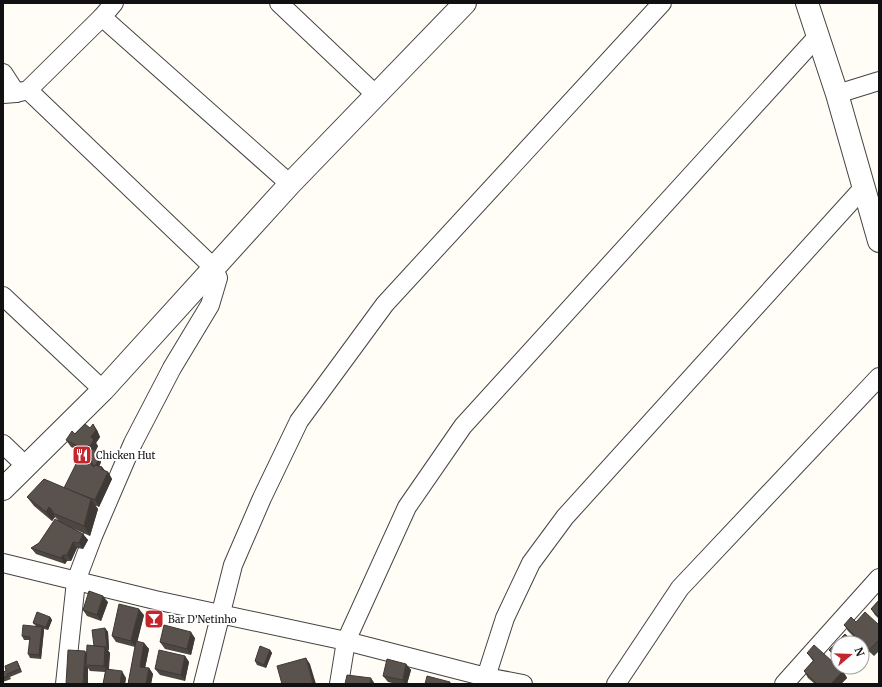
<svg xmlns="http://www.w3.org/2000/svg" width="882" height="687" font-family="Merriweather,serif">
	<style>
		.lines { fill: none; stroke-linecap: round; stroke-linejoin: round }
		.minor-casing { stroke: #444; stroke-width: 20 }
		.tertiary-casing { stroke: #444; stroke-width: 24 }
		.minor { stroke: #fff; stroke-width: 18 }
		.tertiary { stroke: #fff; stroke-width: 22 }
		.wall { fill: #4d4742 }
		.shaded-wall { fill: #3f3936 }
		.building { fill: #5a524d; stroke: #3f3936 }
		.labels { text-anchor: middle; stroke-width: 4; stroke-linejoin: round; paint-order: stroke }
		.poi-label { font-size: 10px; fill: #111; stroke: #fff; text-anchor: start }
	</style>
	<rect width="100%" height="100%" fill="#fffdf5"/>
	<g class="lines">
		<g class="minor-casing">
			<g id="minor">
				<polyline points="279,3 375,94"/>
				<polyline points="102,17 290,184"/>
				<polyline points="3,73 16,93"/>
				<polyline points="28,90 213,267 218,278 210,305 172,368 133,443 93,536 76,581 65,684"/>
				<polyline points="3,94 16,93 28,90 102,17 114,3"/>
				<polyline points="837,94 879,81"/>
				<polyline points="3,296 103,390"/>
				<polyline points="3,444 25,465"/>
				<polyline points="3,563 155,600 346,641 486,677 523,684"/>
				<polyline points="203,684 233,565 262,498 299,421 385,304 662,3"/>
				<polyline points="339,684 346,641 407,507 463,426 817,37"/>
				<polyline points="485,684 486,677 505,618 531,563 565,517 863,188"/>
				<polyline points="616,684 680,588 879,377"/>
				<polyline points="784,684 879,578"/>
			</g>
		</g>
		<g class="tertiary-casing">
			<g id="tertiary">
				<polyline points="807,3 837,94 879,241"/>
				<polyline points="3,489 103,390 290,184 465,3"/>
			</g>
		</g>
		<use href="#minor" class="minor"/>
		<use href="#tertiary" class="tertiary"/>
	</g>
	<g class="wall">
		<polygon points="90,428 97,430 100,437 96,443 98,446 96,450 98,453 97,455 101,462 99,466 102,467 105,471 108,472 112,479 99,507 95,505 98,509 90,536 72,528 83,534 88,540 83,549 77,548 71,561 67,561 65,564 36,554 31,548 39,543 58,520 55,517 52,521 34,506 27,497 64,488 77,463 75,460 80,451 71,447 66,440 75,434"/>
		<polygon points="879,600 879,619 875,615 871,609"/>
		<polygon points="108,602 101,621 87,616 83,610"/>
		<polygon points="144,615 137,642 144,643 149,649 145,668 149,668 153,674 151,684 128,684 135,647 116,642 112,636"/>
		<polygon points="50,617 52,620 48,630 44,629 44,630 41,659 30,658 28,654 30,640 24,640 22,636 36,626 33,623"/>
		<polygon points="844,625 879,625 879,651 874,656 862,645 862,643 860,643 848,631"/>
		<polygon points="105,628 108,632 109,650 108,650 110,653 109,669 126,678 125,684 103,684 105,672 90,671 88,668 88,684 85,651 87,654 94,646"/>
		<polygon points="195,638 191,655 165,649 160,642"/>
		<polygon points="838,643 838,661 834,656 829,650"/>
		<polygon points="270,650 272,653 266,668 257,665 255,661"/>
		<polygon points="862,652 865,656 862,659"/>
		<polygon points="807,653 843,671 847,678 841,684 815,684 808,678 804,671 813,661"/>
		<polygon points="185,656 189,662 185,681 160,675 155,669"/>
		<polygon points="17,661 19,665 22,672 10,677 11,679 3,682 3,672 6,671"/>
		<polygon points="406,664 411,670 407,684 396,684 388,682 383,676"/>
		<polygon points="844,667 854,667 849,672"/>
	</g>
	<g class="shaded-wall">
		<polygon points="93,424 97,430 100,437 96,443 98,446 96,450 98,453 97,455 94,452 90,446"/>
		<polygon points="97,456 101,462 98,470 96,467"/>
		<polygon points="102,467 107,473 101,469"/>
		<polygon points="108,472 112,479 99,507 95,500"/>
		<polygon points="91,499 98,509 90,536 84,526"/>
		<polygon points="49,507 55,517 52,521 46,512"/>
		<polygon points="83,534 88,540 83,549 79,543"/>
		<polygon points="73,542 77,548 71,561 67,555"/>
		<polygon points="63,555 67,561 65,564 61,558"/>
		<polygon points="103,596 108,602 101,621 97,615"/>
		<polygon points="139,609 144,615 136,647 131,641"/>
		<polygon points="50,617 52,620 48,630 46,627"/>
		<polygon points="42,627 44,630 41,659 39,655"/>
		<polygon points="105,628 108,632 109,650 107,647"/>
		<polygon points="191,632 195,638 191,655 187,649"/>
		<polygon points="144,643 149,649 144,673 140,667"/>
		<polygon points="105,647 110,653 108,673 104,666"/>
		<polygon points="270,650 272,653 266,668 264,665"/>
		<polygon points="85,651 89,657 86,665 88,668 88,684 83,684"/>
		<polygon points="185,656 189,662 185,681 181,675"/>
		<polygon points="306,658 310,664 316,684 313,684"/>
		<polygon points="17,661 19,665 22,672 20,669"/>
		<polygon points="406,664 411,670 407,684 405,684 403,680"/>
		<polygon points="149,668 153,674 151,684 146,684"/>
		<polygon points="122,671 126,678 125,684 120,684"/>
		<polygon points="843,671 847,678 841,684 831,684"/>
		<polygon points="371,678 375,684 370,684"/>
	</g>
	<g class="building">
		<polygon points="85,424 90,428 93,424 96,430 91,437 94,440 90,446 75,445 66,440 72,431 75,434"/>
		<polygon points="81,448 86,452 88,449 96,450 94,452 96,454 94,456 97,456 99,458 96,465 95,465 94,466 92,463 79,458 77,461 75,460"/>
		<polygon points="79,458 92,463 91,465 94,467 95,465 102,467 101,469 108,472 95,500 64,488"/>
		<polygon points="44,479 91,499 84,526 53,513 52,510 49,507 46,512 27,497"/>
		<polygon points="55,519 83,534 79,543 73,542 67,555 63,555 61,558 31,548 39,543"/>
		<polygon points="89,591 103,596 97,615 83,610"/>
		<polygon points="879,600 879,617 871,609"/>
		<polygon points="119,604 139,609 131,641 112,636"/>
		<polygon points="37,612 50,617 46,627 33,623"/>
		<polygon points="865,612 879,625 879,640 869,650 844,625 851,617 856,622"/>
		<polygon points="23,625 42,627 39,655 28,654 30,637 22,636"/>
		<polygon points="164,625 191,632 187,649 160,642"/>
		<polygon points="105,628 107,647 94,646 92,630"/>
		<polygon points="845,634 854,643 838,643 838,659 829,650"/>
		<polygon points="136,641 144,643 140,667 149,668 146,684 128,684"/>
		<polygon points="87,645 105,647 104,666 86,665"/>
		<polygon points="814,645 843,671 831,684 817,684 804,671 814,660 807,653"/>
		<polygon points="260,646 270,650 264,665 255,661"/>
		<polygon points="68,650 85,651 83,684 66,684"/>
		<polygon points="159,650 185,656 181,675 155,669"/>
		<polygon points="306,658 313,684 282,684 277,666"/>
		<polygon points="387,659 406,664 403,680 383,676"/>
		<polygon points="17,661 20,669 7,674 8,676 3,678 3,672 6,671 5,666"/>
		<polygon points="106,669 122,671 120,684 103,684"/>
		<polygon points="347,675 371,678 370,684 345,684"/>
		<polygon points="427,676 450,682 450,684 425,684"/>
	</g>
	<defs>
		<g id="restaurant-square" transform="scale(1)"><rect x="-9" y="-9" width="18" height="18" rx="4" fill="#c4262e" stroke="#fff"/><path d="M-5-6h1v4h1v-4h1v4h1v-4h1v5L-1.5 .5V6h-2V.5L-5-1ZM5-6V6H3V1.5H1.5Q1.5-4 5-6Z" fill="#fff"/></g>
		<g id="bar-square" transform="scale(1)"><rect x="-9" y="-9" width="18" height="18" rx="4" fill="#c4262e" stroke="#fff"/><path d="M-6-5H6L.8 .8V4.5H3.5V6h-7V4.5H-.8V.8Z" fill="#fff"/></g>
	</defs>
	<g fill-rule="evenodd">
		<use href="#restaurant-square" x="82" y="455"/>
		<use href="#bar-square" x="154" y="619"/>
	</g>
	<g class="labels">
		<g class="poi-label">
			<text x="96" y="459">Chicken Hut</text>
			<text x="168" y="623">Bar D’Netinho</text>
		</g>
	</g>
	<rect width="882" height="687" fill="none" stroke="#111111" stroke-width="8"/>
	<g transform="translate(850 655) rotate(71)"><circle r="19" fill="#ffffff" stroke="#a0a0a0"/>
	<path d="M0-3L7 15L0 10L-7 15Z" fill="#c4262e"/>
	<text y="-6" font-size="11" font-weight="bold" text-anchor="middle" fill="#111111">N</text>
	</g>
</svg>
